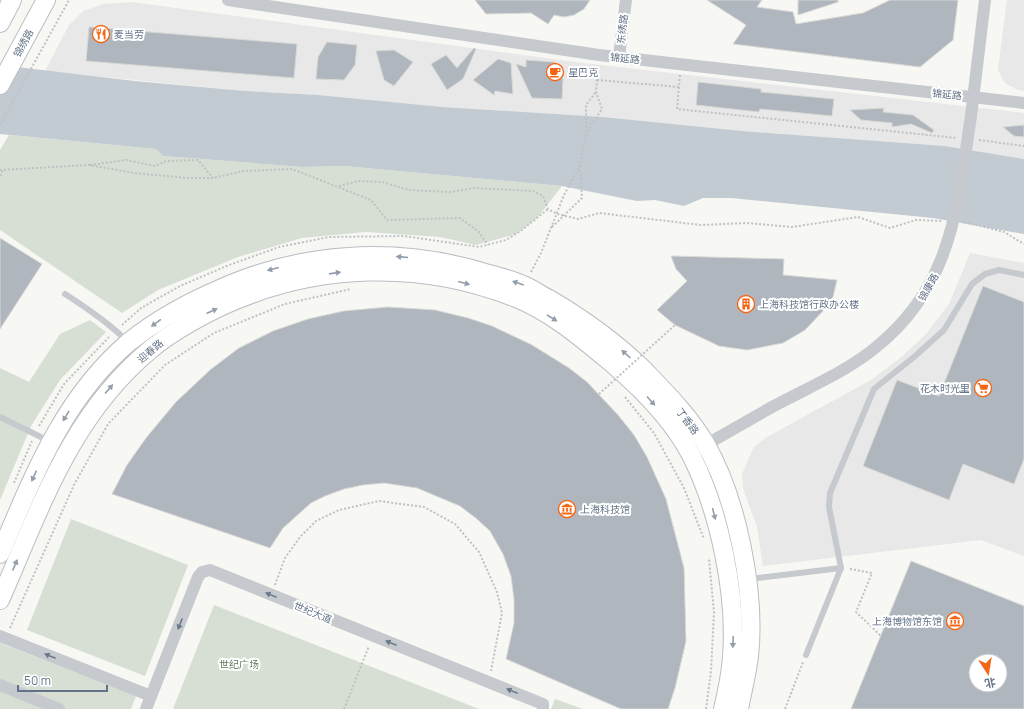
<svg xmlns="http://www.w3.org/2000/svg" width="1024" height="709" font-family="Manrope,'Noto Sans SC',sans-serif">
	<style>
		.built { fill: #e7e8e7 }
		.green { fill: #d7dfd4 }
		.water { fill: #c2cbd2 }
		.building { fill: #afb6bd; stroke: #d8d8d6; fill-rule: evenodd }
		.lines { fill: none; stroke-linecap: round; stroke-linejoin: round }
		.secondary-casing { stroke: #babec4; stroke-width: 20 }
		.path { stroke: #bfc1c4; stroke-width: 2; stroke-dasharray: 2 2; stroke-linecap: butt }
		.lane { stroke: #c6c9cd; stroke-width: 6 }
		.street { stroke: #c6c9cd; stroke-width: 12 }
		.secondary { stroke: #fff; stroke-width: 18 }
		.path-bridge { stroke: #bfc1c4; stroke-width: 2; stroke-dasharray: 2 2; stroke-linecap: butt }
		.street-bridge { stroke: #c6c9cd; stroke-width: 12 }
		.oneway { fill: #929dab }
		.oneway2 { fill: #68778a }
		.labels { text-anchor: middle; stroke-width: 4; stroke-linejoin: round; paint-order: stroke }
		.street-label { font-size: 10px; fill: #637387; stroke: #fff }
		.poi-label { font-size: 10px; fill: #637387; stroke: #fff; text-anchor: start }
		.park-label { font-size: 10px; fill: #60795e; stroke: #fff }
	</style>
	<rect width="100%" height="100%" fill="#f7f7f3"/>
	<g class="built">
		<polygon points="1007,0 1024,0 1024,91 1018,90 1005,83 998,70"/>
		<polygon points="131,2 583,63 1024,113 1024,159 945,146 742,131 603,117 443,107 318,95 245,91 45,71 69,25 83,11 103,4"/>
		<polygon points="970,253 1024,263 1024,556 981,540 763,566 757,527 743,488 742,474 754,447 767,437 871,380 899,359 925,335 949,304"/>
	</g>
	<g class="green">
		<polygon points="9,135 156,149 163,156 303,167 344,166 562,186 537,218 516,234 476,245 440,237 366,232 302,238 238,257 158,290 122,313 0,230 0,150"/>
		<polygon points="90,320 106,332 60,380 31,426 0,500 0,368 29,382 60,334"/>
		<polygon points="71,519 188,565 145,676 27,630"/>
		<polygon points="214,605 479,709 173,709"/>
		<polygon points="0,643 136,696 131,709 0,709"/>
		<polygon points="555,699 583,709 551,709"/>
	</g>
	<polygon class="water" points="0,65 135,81 245,91 318,95 443,107 603,117 742,131 945,146 1024,159 1024,234 933,218 731,198 703,198 684,206 655,200 637,201 562,186 344,166 303,167 163,156 156,149 0,134"/>
	<g class="building">
		<polygon points="475,0 590,0 584,9 574,15 564,17 554,15 548,24 531,13 486,14"/>
		<polygon points="707,0 762,0 757,7 793,12 796,24 863,13 890,0 958,0 953,40 920,67 733,44 746,25"/>
		<polygon points="798,0 838,0 838,2 798,15"/>
		<polygon points="89,27 297,44 294,78 86,61"/>
		<polygon points="327,42 357,45 355,65 344,80 316,79 318,57"/>
		<polygon points="474,48 476,49 463,79 447,90 431,64 446,55 457,68"/>
		<polygon points="394,50 413,62 394,86 384,80 376,51"/>
		<polygon points="498,59 511,63 513,94 495,91 494,95 473,80"/>
		<polygon points="526,60 554,62 563,79 562,99 532,98 516,64 526,67"/>
		<polygon points="698,82 761,89 761,92 834,99 832,116 760,109 759,112 696,105"/>
		<polygon points="884,108 883,112 913,115 934,130 932,133 911,124 892,127 892,123 861,120 850,110"/>
		<polygon points="1024,125 1024,137 1014,136 1003,127"/>
		<polygon points="0,238 42,264 0,329"/>
		<polygon points="671,256 784,259 783,275 837,280 833,297 823,311 805,330 783,343 747,350 719,346 675,325 657,310 687,281 676,269"/>
		<polygon points="983,286 1024,302 1024,459 1014,484 963,464 949,500 863,466 897,380 939,396"/>
		<polygon points="388,307 435,310 468,318 492,326 532,345 569,368 587,382 618,415 634,435 647,457 666,499 684,568 686,641 675,688 668,709 621,709 506,659 514,623 514,599 511,576 503,554 490,531 477,519 460,506 417,488 384,483 363,485 344,489 325,496 311,503 283,528 270,548 112,494 127,465 146,438 176,402 210,370 239,348 273,331 308,319 344,311"/>
		<path d="M 911,561 L 1024,606 L 1024,709 L 851,709 ZM 976,661 L 1000,661 L 1000,685 L 976,685 Z"/>
	</g>
	<g class="lines">
		<g class="secondary-casing">
			<g id="secondary">
				<polyline points="0,23 12,0"/>
				<polyline points="0,85 46,0"/>
				<path d="M 0,554 C 33,477 63,398 129,342 C 154,322 182,306 211,293 C 299,251 396,245 489,274 C 500,277 512,280 523,285 C 532,288 540,295 549,299 C 585,320 614,341 644,370 C 666,393 689,416 705,443 C 737,498 756,593 749,656 C 747,674 742,692 739,709"/>
				<path d="M 0,600 C 41,507 70,416 151,349 C 173,331 197,318 222,306 C 316,263 420,260 516,298 C 553,313 584,340 614,365 C 642,389 674,422 691,455 C 719,510 737,594 732,656 C 731,674 727,692 723,709"/>
			</g>
		</g>
		<g class="path">
			<polyline points="680,75 677,109 957,138"/>
			<polyline points="597,80 679,87"/>
			<polyline points="0,125 69,0"/>
			<polyline points="587,132 602,109 596,92 598,67"/>
			<polyline points="979,140 1024,146"/>
			<polyline points="90,165 126,160 155,166 166,161 198,160 213,178"/>
			<polyline points="0,170 89,165 134,173 188,178 213,178 244,171 292,169 371,200 387,220 460,218 478,231 488,245"/>
			<polyline points="0,176 3,170"/>
			<polyline points="339,186 358,181 382,182 409,190 450,192 474,188 533,191 543,196 548,209 557,214 578,219 599,213 701,225 747,223 792,227 858,217 890,228 916,220 942,221"/>
			<polyline points="964,222 1004,232 1024,244"/>
			<polyline points="552,227 582,198 580,166"/>
			<polyline points="531,272 541,253 564,195 580,166 586,133 586,105 596,92"/>
			<polyline points="122,325 141,308 180,286 229,265 279,247 329,237 404,236 479,247 506,240 522,230 548,209"/>
			<polyline points="625,397 654,433 684,488 704,539"/>
			<polyline points="39,426 64,384 110,336"/>
			<polyline points="14,483 32,441"/>
			<polyline points="850,569 872,573 856,612 881,636"/>
			<polyline points="275,585 285,558 300,537 316,521 339,510 379,501 424,507 455,524 479,552 497,592 502,613 491,671"/>
			<polyline points="10,628 74,485 108,424 165,365 214,333 285,304 351,289"/>
			<polyline points="344,709 369,646"/>
			<polyline points="706,709 711,671 714,612 709,559"/>
			<polyline points="785,709 803,662"/>
		</g>
		<g class="lane">
			<path d="M 65,294 C 87,308 109,323 128,342"/>
			<polyline points="0,417 49,441"/>
			<polyline points="841,568 829,507 830,493 874,389 914,357 944,330 972,284 985,274 999,270 1024,275"/>
			<polyline points="749,579 841,568 806,655"/>
		</g>
		<g class="street">
			<polyline points="228,0 599,55 1024,103"/>
			<polyline points="619,57 626,0"/>
			<polyline points="971,116 985,0"/>
			<polyline points="700,448 772,407"/>
			<polyline points="0,636 151,696"/>
			<polyline points="0,685 59,709"/>
			<polyline points="146,709 198,577 202,572 210,570 543,704 543,709"/>
		</g>
		<use href="#secondary" class="secondary"/>
		<polyline class="path-bridge" points="599,394 675,325"/>
		<path class="street-bridge" d="M 772,407 C 805,389 846,372 875,348 C 953,286 957,207 971,116"/>
	</g>
	<defs><path id="oneway-solid" d="M-6-.8H1V-3.2L6.5 0L1 3.2V.8H-6Z"/></defs>
	<g class="oneway">
		<use href="#oneway-solid" transform="translate(402 257) rotate(-175)"/>
		<use href="#oneway-solid" transform="translate(273 269) rotate(165)"/>
		<use href="#oneway-solid" transform="translate(335 273) rotate(-8)"/>
		<use href="#oneway-solid" transform="translate(464 283) rotate(15)"/>
		<use href="#oneway-solid" transform="translate(518 283) rotate(-161)"/>
		<use href="#oneway-solid" transform="translate(212 311) rotate(-25)"/>
		<use href="#oneway-solid" transform="translate(552 318) rotate(32)"/>
		<use href="#oneway-solid" transform="translate(156 323) rotate(144)"/>
		<use href="#oneway-solid" transform="translate(626 354) rotate(-138)"/>
		<use href="#oneway-solid" transform="translate(109 389) rotate(-49)"/>
		<use href="#oneway-solid" transform="translate(651 401) rotate(48)"/>
		<use href="#oneway-solid" transform="translate(66 416) rotate(122)"/>
		<use href="#oneway-solid" transform="translate(34 476) rotate(114)"/>
		<use href="#oneway-solid" transform="translate(714 514) rotate(76)"/>
		<use href="#oneway-solid" transform="translate(15 565) rotate(-67)"/>
		<use href="#oneway-solid" transform="translate(733 642) rotate(92)"/>
	</g>
	<g class="oneway2">
		<use href="#oneway-solid" transform="translate(271 595) rotate(-158)"/>
		<use href="#oneway-solid" transform="translate(180 624) rotate(112)"/>
		<use href="#oneway-solid" transform="translate(391 643) rotate(-158)"/>
		<use href="#oneway-solid" transform="translate(50 656) rotate(-158)"/>
		<use href="#oneway-solid" transform="translate(512 691) rotate(-158)"/>
	</g>
	<defs>
		<g id="restaurant-ring" transform="scale(0.9)"><circle r="9.5" fill="#fff" stroke="#f46616" stroke-width="1.5"/><path d="M-5-6h1v4h1v-4h1v4h1v-4h1v5L-1.5 .5V6h-2V.5L-5-1ZM5-6V6H3V1.5H1.5Q1.5-4 5-6Z" fill="#f46616"/></g>
		<g id="cafe-ring" transform="scale(0.9)"><circle r="9.5" fill="#fff" stroke="#f46616" stroke-width="1.5"/><path d="M-5.5-4.5H6V0H3Q3 3.5 0 3.5H-2.5Q-5.5 3.5-5.5 0ZM3-3.2v2h1.7v-2ZM-6 4.5H4V6H-6Z" fill="#f46616"/></g>
		<g id="building-ring" transform="scale(0.9)"><circle r="9.5" fill="#fff" stroke="#f46616" stroke-width="1.5"/><path d="M-4-6H4V6H1V3H-1V6H-4ZM-2.5-4.3h1.7v1.8h-1.7ZM.8-4.3h1.7v1.8H.8ZM-2.5-1h1.7V.8h-1.7ZM.8-1h1.7V.8H.8Z" fill="#f46616"/></g>
		<g id="supermarket-ring" transform="scale(0.9)"><circle r="9.5" fill="#fff" stroke="#f46616" stroke-width="1.5"/><path d="M-6-5.5h2.5l.6 2H6L4.5 2H-2.5L-4.4-4H-6ZM-1.5 3.2a1.3 1.3 0 1 0 .1 0ZM3 3.2a1.3 1.3 0 1 0 .1 0Z" fill="#f46616"/></g>
		<g id="museum-ring" transform="scale(0.9)"><circle r="9.5" fill="#fff" stroke="#f46616" stroke-width="1.5"/><path d="M0-6L6-3V-2H-6V-3ZM-5-1h2V3h-2ZM-1-1h2V3h-2ZM3-1h2V3H3ZM-6 4H6V6H-6Z" fill="#f46616"/></g>
	</defs>
	<g fill-rule="evenodd">
		<use href="#restaurant-ring" x="101" y="34"/>
		<use href="#cafe-ring" x="555" y="72"/>
		<use href="#building-ring" x="746" y="304"/>
		<use href="#supermarket-ring" x="983" y="388"/>
		<use href="#museum-ring" x="567" y="509"/>
		<use href="#museum-ring" x="955" y="621"/>
	</g>
	<g class="labels">
		<g class="street-label">
			<text transform="translate(622 29) rotate(-83)" y="4">东绣路</text>
			<text transform="translate(23 43) rotate(-62)" y="4">锦绣路</text>
			<text transform="translate(625 58) rotate(6)" y="4">锦延路</text>
			<text transform="translate(947 94) rotate(6)" y="4">锦延路</text>
			<text transform="translate(928 287) rotate(-61)" y="4">锦康路</text>
			<text transform="translate(150 351) rotate(-41)" y="4">迎春路</text>
			<text transform="translate(688 421) rotate(53)" y="4">丁香路</text>
			<text transform="translate(313 612) rotate(22)" y="4">世纪大道</text>
		</g>
		<g class="poi-label">
			<text x="114" y="38">麦当劳</text>
			<text x="568" y="76">星巴克</text>
			<text x="759" y="308">上海科技馆行政办公楼</text>
			<text x="970" y="392" text-anchor="end">花木时光里</text>
			<text x="580" y="513">上海科技馆</text>
			<text x="942" y="625" text-anchor="end">上海博物馆东馆</text>
		</g>
		<g class="park-label">
			<text x="239" y="668">世纪广场</text>
		</g>
	</g>
	<g transform="translate(988 673) rotate(168)"><circle r="19" fill="#ffffff" stroke="#c1c7cf"/>
	<path d="M0-3L7 15L0 10L-7 15Z" fill="#f46616"/>
	<text y="-6" font-size="11" font-weight="bold" text-anchor="middle" fill="#637387">北</text>
	</g>
	<path d="M18 685v6h89v-6" fill="none" stroke="#637387" stroke-width="2"/>
	<text x="24" y="685" font-size="12" fill="#637387" stroke="#ffffff" stroke-width="3" paint-order="stroke">50 m</text>
</svg>
